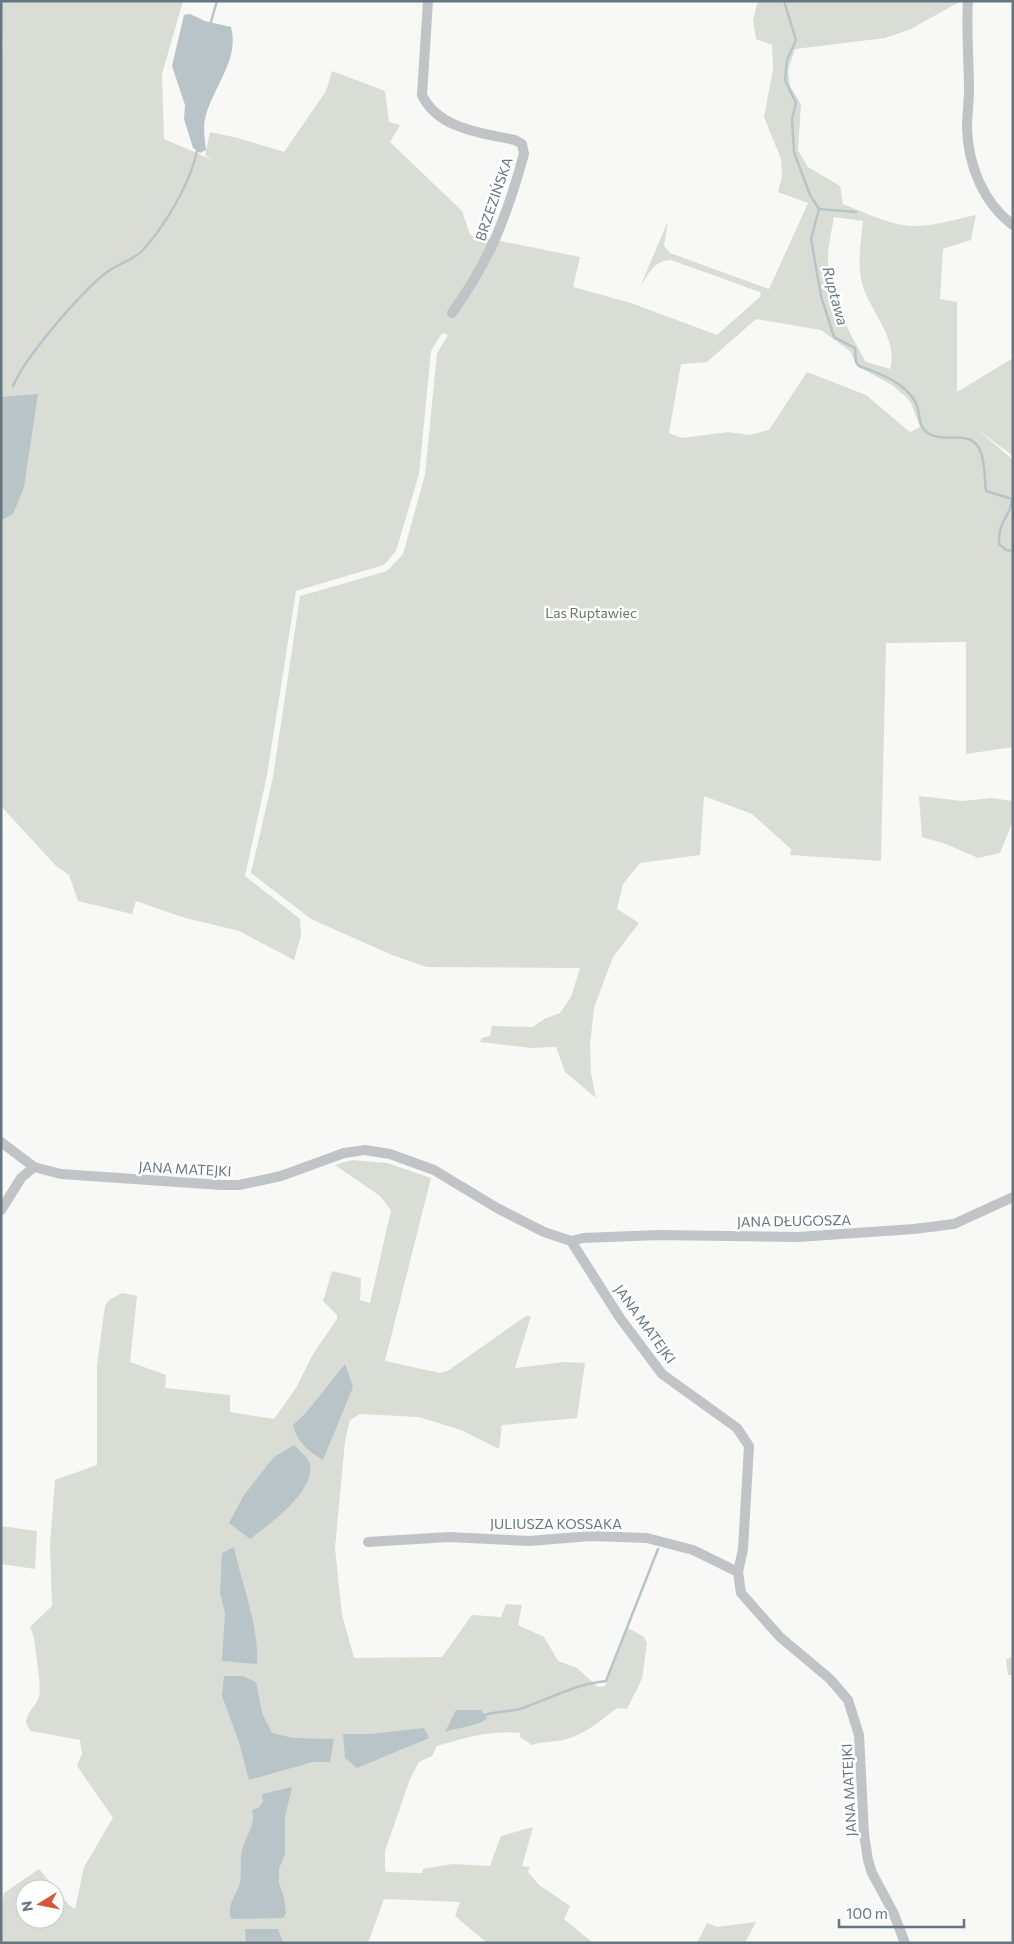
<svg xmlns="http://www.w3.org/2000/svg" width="1014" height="1944" font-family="Commissioner,sans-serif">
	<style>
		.green { fill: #d9ddd6; fill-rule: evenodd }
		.water { fill: #b9c4c8 }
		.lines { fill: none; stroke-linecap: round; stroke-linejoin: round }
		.stream { stroke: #b9c4c8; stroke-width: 2.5 }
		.minor { stroke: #c0c4c7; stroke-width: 10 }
		.labels { text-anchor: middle; stroke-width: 5; stroke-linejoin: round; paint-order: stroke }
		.street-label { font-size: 14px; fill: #66757f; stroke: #fff }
		.park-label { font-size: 14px; fill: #687864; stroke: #fff }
		.water-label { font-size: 15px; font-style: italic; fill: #667a80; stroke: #fff }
	</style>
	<rect width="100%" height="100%" fill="#f8f8f6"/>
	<g class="green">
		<path d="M 1,1 L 183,1 L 162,74 L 164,139 L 213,160 L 205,155 L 210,132 L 238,138 L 284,152 L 326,91 L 332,71 L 385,91 L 389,122 L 400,125 L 390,142 L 462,211 L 470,235 L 580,257 L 573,287 L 631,303 L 717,335 L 761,296 L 760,292 L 671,260 C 654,260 648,275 640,287 L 668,221 L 664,246 L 670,253 L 769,289 L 808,203 L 778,192 L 782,177 L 781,159 L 764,117 L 773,69 L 772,45 L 756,39 L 753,20 L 758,1 L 961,1 L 911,29 L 885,38 L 795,49 L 788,70 L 790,86 L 801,104 L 798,150 L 808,167 L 840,186 L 843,204 C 866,213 893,227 918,226 C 937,225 957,219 976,215 L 971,240 L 943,249 L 940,299 L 957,302 L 957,392 L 1013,358 L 1013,456 L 977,429 L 1013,460 L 1013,747 L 966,754 L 966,642 L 886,643 L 881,861 L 790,855 L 791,849 L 752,814 L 704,796 L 700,855 L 640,863 L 623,884 L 617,909 L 639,923 L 613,957 L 594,1008 L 590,1045 L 591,1073 L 596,1098 L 565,1072 L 556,1047 L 532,1048 L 480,1042 L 482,1038 L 490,1036 L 492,1026 L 533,1027 L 544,1019 L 560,1013 L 571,997 L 580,968 L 427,967 L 392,955 L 311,919 L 251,873 L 273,777 L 300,596 L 387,571 L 403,554 L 425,475 L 437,353 L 448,335 L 442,333 L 431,351 L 419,474 L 396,551 L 384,565 L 296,591 L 267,775 L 245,876 L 300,919 L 301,935 L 294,960 L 239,931 L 182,917 L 136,901 L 132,914 L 78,901 L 69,875 L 56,866 L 1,806 L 1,86 L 3,37 L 1,36 ZM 834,217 L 863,221 C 861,241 857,263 862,283 C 869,311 899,338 890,369 L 866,362 C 848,330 829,297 828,259 C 828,245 832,230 834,217 ZM 756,319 L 821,330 L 850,351 L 857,366 L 892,385 L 905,396 L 911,403 L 920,427 L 910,432 L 866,395 L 807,372 L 769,430 L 750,435 L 728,432 L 682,438 L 669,433 L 681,364 L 707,362 Z"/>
		<polygon points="919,796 962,801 991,798 1013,801 1012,823 1000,853 978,858 946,844 922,837"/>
		<path d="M 352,1160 L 387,1163 L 431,1178 L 385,1361 L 440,1373 L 449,1370 L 526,1316 L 531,1316 L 515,1368 L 565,1362 L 585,1363 L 577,1418 L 502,1425 L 499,1449 L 461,1430 L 419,1417 L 360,1414 L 350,1420 L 345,1441 L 335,1548 L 342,1615 L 354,1658 L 442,1657 L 472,1615 L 501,1617 L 506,1604 L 522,1605 L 518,1625 L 544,1637 L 558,1661 L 577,1668 L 598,1687 L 605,1686 L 628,1628 L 644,1637 L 647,1643 L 642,1679 L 627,1709 L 617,1708 C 601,1720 587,1733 567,1739 C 555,1742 544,1741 532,1745 L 520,1737 L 520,1733 C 491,1730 465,1738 437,1746 L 432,1756 L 419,1762 L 410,1779 L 385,1851 L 385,1869 L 386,1872 L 422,1873 L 423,1869 L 452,1864 L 490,1866 L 501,1836 L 533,1827 L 522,1866 L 530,1867 L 528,1872 L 539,1885 L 570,1906 L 564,1919 L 593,1943 L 487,1943 L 455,1916 L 460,1902 L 384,1899 L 368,1943 L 1,1943 L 1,1910 L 4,1893 L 39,1869 L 69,1905 L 75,1909 L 84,1867 L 113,1818 L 77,1766 L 82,1754 L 80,1740 L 31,1731 C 18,1717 35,1710 39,1697 C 42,1687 35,1649 34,1637 L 30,1627 L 52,1606 L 50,1545 L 55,1480 L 97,1465 L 97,1365 L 105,1306 L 109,1300 L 122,1293 L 137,1296 L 130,1362 L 166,1375 L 165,1388 L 230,1395 L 230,1412 L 274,1419 L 296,1388 L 313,1354 L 337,1319 L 337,1315 L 323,1301 L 332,1271 L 361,1278 L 360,1300 L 370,1303 L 391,1210 L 380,1196 L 335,1165 ZM 25,1889 L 55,1889 L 55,1919 L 25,1919 Z"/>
		<polygon points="1,1526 37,1531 35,1569 1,1564"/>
		<polygon points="1013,1657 1013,1675 1008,1675 1006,1659"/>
		<polygon points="756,1922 745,1943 697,1943 707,1923 717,1927"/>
	</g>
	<g class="water">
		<path d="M 190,14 L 205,21 L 231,27 C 240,60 212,88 205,119 C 203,129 205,140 206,150 L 200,153 L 193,148 L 184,119 L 185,105 L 172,66 L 184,15 Z"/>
		<polygon points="38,394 24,487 13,514 4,519 1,519 1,397"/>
		<path d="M 345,1364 L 353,1387 L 323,1460 C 308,1451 297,1442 293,1425 L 306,1413 Z"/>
		<path d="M 294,1445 C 298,1450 305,1454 308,1460 C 322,1487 268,1525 250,1539 L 229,1523 L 244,1495 L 274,1457 Z"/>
		<path d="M 234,1547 C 242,1586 259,1624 257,1664 L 222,1661 L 225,1613 L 220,1593 L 222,1553 Z"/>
		<polygon points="224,1676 242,1676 256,1682 262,1713 272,1733 293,1738 334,1739 330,1762 313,1762 249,1780 238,1739 222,1696"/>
		<path d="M 456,1710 L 481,1710 L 487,1718 C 478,1727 458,1727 445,1732 Z"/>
		<polygon points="424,1728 429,1738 357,1768 345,1758 343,1734 371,1734"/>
		<path d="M 292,1787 L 285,1817 L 285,1854 L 279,1869 L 279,1883 L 284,1897 L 286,1913 L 283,1918 L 231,1919 C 226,1904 237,1896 240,1882 C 242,1871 239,1858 243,1847 C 247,1834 256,1823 252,1810 L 258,1808 L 263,1802 L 262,1794 Z"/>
		<polygon points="245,1929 278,1929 283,1943 246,1943"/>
	</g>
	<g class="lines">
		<g class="stream">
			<path d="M 784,1 L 796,40 L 787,60 L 785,80 L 796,103 L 792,119 L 794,152 L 810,195 L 819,209 L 811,239 L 821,296 L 834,337 L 855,348 L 856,362 L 859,366 C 879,373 905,382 916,403 C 921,414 917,426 929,434 C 943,442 962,433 974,442 C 986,452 984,477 986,491 L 1012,499 C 1011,517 998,519 999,544 L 1006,550 L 1013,551"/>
			<polyline points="210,25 217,1"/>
			<polyline points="819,209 856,212"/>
			<path d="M 13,386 C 25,357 82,291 107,272 C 118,264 135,259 143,250 C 165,226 191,182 197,150"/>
			<path d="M 485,1715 C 496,1711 508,1712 520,1709 C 549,1699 575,1684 606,1681 L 658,1549"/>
		</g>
		<g class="minor">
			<path d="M 428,1 L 422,95 C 438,129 482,133 515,140 L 522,144 L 524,154 C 507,216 490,260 452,313"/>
			<path d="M 968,1 C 966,31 969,60 969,89 C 969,102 967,115 967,128 C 968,164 983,203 1013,225"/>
			<polyline points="1,1142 34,1167 61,1174 221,1185 239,1185 281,1176 344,1153 365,1150 390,1154 434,1170 497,1208 544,1232 571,1241 620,1318 662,1374 737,1428 749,1446 743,1549 738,1572 741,1593 780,1637 830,1679 848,1700 859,1735 864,1834 868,1860 872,1873 893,1912 905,1943"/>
			<polyline points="1,1210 21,1178 34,1167"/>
			<polyline points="571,1241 583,1238 658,1235 798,1237 914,1229 954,1224 1013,1197"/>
			<polyline points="368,1542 449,1537 529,1541 591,1536 647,1538 693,1550 738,1572"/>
		</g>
	</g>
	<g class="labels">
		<g class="street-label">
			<text transform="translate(494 199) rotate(-71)" y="5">BRZEZIŃSKA</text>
			<text transform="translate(185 1169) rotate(3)" y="5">JANA MATEJKI</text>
			<text transform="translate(794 1221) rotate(-1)" y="5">JANA DŁUGOSZA</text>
			<text transform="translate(645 1324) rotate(54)" y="5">JANA MATEJKI</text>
			<text x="556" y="1529">JULIUSZA KOSSAKA</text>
			<text transform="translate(849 1790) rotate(-93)" y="5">JANA MATEJKI</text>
		</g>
		<g class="park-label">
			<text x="591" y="618">Las Ruptawiec</text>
		</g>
		<g class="water-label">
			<text transform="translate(835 296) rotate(75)" y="5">Ruptawa</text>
		</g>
	</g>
	<rect width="1014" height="1944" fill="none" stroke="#66757f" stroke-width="5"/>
	<g transform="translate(40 1904) rotate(260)"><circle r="24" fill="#ffffff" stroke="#c2c8cc"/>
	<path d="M0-4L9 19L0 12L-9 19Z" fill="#d75738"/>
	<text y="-8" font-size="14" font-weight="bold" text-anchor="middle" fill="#66757f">N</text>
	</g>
	<path d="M839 1919v8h125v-8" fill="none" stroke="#66757f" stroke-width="2.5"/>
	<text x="846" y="1919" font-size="15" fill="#66757f" stroke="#ffffff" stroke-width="4" paint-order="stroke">100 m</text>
</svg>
